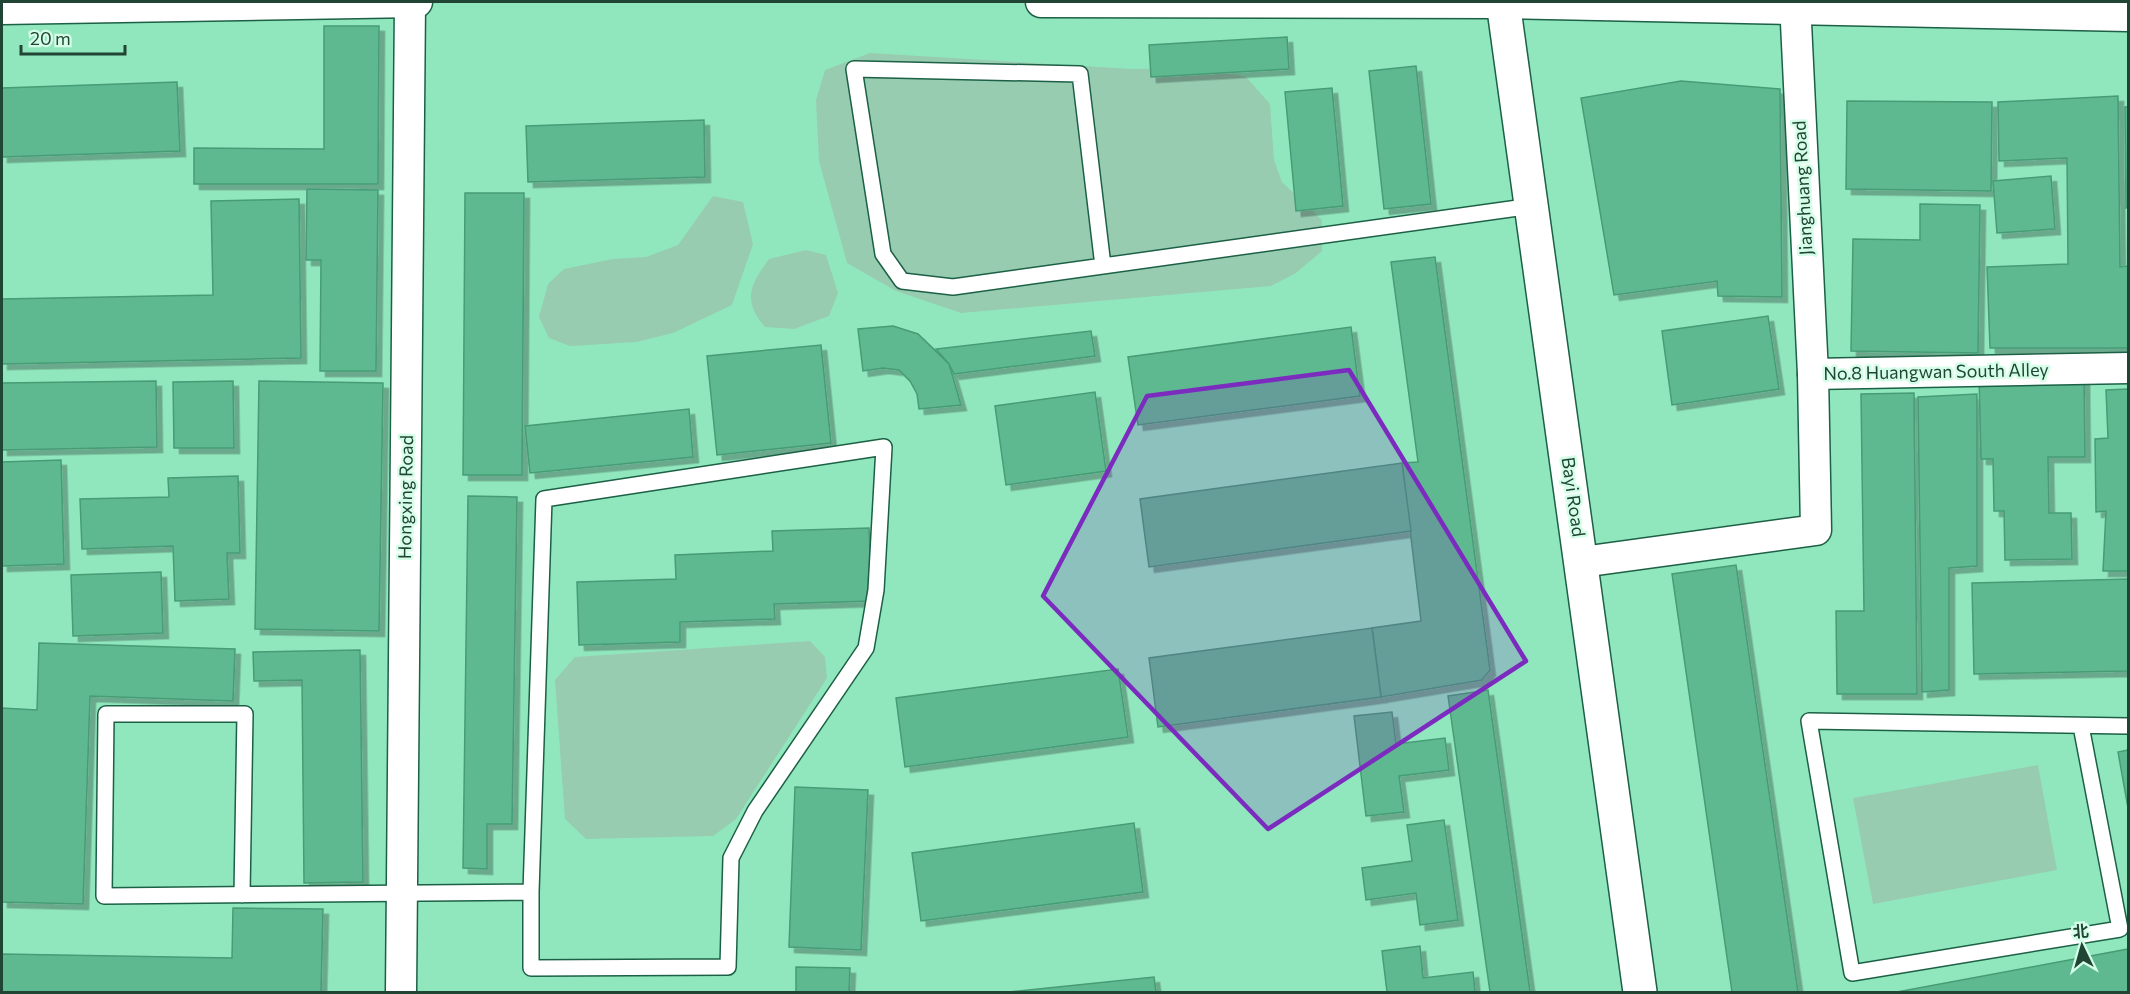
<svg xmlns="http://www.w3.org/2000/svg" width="2130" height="994" font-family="Commissioner,'Noto Sans SC',sans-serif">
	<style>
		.green { fill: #97ccb1 }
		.building { fill: #5fb990; stroke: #469c76; stroke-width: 1.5; filter: url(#shadow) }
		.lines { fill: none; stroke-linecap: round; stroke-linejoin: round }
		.service-casing { stroke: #1c6045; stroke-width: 18 }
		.minor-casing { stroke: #1c6045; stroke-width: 33 }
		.tertiary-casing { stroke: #1c6045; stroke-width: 36 }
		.service { stroke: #fff; stroke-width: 15 }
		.minor { stroke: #fff; stroke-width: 30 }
		.tertiary { stroke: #fff; stroke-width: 33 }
		.marked { fill: #7b2cbf; fill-opacity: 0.2; stroke: #7b2cbf; stroke-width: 4.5; stroke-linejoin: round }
		.labels { text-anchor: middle; stroke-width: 5; stroke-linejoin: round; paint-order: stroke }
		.street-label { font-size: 18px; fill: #214535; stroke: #d5fee8 }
	</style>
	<defs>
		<filter id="shadow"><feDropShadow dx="5.5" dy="5.5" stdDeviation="0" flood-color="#0004"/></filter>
	</defs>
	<rect width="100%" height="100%" fill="#91e7bd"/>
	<g class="green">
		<polygon points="870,53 1132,69 1206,68 1246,77 1270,104 1274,160 1282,182 1322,220 1322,251 1296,273 1271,286 961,313 896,291 847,263 819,161 816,100 825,70"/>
		<polygon points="713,196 743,202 753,244 732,305 673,333 637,342 570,346 549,338 539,317 548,284 564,269 613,259 646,257 678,245"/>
		<path d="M 806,250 L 826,255 L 838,293 L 829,316 L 794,329 L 765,327 C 742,300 750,285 769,259 Z"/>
		<polygon points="810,641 825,657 827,678 736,819 713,836 586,839 565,819 555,680 575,657"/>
		<polygon points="2038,765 2057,870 1873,904 1853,798"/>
	</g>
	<g class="building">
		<polygon points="324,26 379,26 378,184 194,184 194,148 324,149"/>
		<polygon points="1287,37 1289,69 1151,77 1149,45"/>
		<polygon points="1416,66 1431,204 1384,209 1369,71"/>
		<polygon points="1681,81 1780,89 1782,297 1718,296 1717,281 1614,295 1581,98"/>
		<polygon points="177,82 180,151 2,157 2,88"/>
		<polygon points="1332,88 1343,206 1296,211 1285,92"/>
		<polygon points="2118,96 2120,267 2128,266 2128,348 1990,348 1987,267 2068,264 2067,158 1999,161 1998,102"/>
		<polygon points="1847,101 1992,102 1991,191 1846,189"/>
		<polygon points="2125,107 2128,107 2128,207 2126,208"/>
		<polygon points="704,120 705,177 528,182 526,126"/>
		<polygon points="2051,176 2055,229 1997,233 1993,181"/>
		<polygon points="307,189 378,190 376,371 320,371 321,260 306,260"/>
		<polygon points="465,193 524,193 522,475 463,475"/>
		<polygon points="299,199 301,358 2,364 2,299 213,295 211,201"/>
		<polygon points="1920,204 1980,205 1978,353 1851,351 1853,239 1920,240"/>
		<polygon points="1435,257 1490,670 1482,680 1381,697 1372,628 1421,621 1402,463 1418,462 1391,262"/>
		<polygon points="1768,316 1779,389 1672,405 1662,331"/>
		<polygon points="893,326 918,334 949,364 961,405 919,409 917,394 910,381 899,370 883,368 863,371 858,329"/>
		<polygon points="1351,327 1360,396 1138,425 1128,357"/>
		<polygon points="1091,331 1095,356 954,374 949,364 936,349"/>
		<polygon points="821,345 831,443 717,455 707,356"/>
		<polygon points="2084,374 2085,457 2048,457 2049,513 2071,513 2072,559 2005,560 2004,511 1994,511 1993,459 1981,459 1979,376"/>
		<polygon points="156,381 157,447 2,450 2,383"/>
		<polygon points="233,381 234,448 174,448 173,382"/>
		<polygon points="259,381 383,383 379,631 255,629"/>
		<polygon points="2128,389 2128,571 2103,571 2106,511 2096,512 2095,439 2108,438 2106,390"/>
		<polygon points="1095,392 1106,471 1006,485 995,406"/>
		<polygon points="1914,393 1917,694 1837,694 1836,611 1864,611 1861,394"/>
		<polygon points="1977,394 1977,566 1949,568 1949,690 1922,692 1918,397"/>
		<polygon points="689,409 693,457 530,473 525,426"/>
		<polygon points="61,460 64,564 2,566 2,462"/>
		<polygon points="1402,463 1411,531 1149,567 1140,499"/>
		<polygon points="238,476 240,553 227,553 229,599 175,601 173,546 82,549 80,499 169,497 168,478"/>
		<polygon points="468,496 517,497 512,824 487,824 487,869 463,868"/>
		<polygon points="869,528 872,601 774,604 775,619 680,622 680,642 579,645 577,582 676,579 675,555 773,551 772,531"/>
		<polygon points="1736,565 1798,992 1732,992 1672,574"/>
		<polygon points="161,572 163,633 73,636 71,575"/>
		<polygon points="2128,579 2128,671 1974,674 1972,583"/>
		<polygon points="1372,628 1381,697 1158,727 1149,658"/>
		<polygon points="39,643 235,649 233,701 90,696 83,904 2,902 2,708 37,710"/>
		<polygon points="360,650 363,882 304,883 302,680 254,681 253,652"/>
		<polygon points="1118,669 1128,737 905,767 896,698"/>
		<polygon points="1488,690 1530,992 1490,992 1448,696"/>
		<polygon points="1392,712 1396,744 1445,738 1449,770 1399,776 1404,812 1366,816 1354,716"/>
		<polygon points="2128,750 2128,808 2118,752"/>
		<polygon points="795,787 868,790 861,950 789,947"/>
		<polygon points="1444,820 1458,920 1420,925 1416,893 1366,900 1362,868 1412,861 1407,825"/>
		<polygon points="1134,823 1143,892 921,921 912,853"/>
		<polygon points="233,908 323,909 321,992 2,992 2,954 232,958"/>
		<polygon points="1420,946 1423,978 1473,972 1475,992 1387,992 1382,951"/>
		<polygon points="2128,949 2128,992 1897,992"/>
		<polygon points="796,967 850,968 849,992 796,992"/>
		<polygon points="1154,977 1156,992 1009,992"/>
	</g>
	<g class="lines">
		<g class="service-casing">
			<g id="service">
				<polyline points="1103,266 1080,74 854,69 883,254 902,281 953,287 1532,206"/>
				<polyline points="2081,726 2120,929 1852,973 1809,721 2128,726"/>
				<polyline points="242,895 245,714 106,714 104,896 531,892 531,968 728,967 731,858 755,811 866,648 876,590 884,447 544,499 531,892"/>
			</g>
		</g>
		<g class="minor-casing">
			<g id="minor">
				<polyline points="1041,2 1503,3 2128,16"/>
				<polyline points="1795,2 1813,374"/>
				<polyline points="2,9 417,2"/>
				<polyline points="1582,562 1816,530 1813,374 2128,368"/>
				<polyline points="401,992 410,2"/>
			</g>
		</g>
		<g class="tertiary-casing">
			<polyline id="tertiary" points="1503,2 1640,992"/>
		</g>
		<use href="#service" class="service"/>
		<use href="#minor" class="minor"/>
		<use href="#tertiary" class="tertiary"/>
	</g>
	<path class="marked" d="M 1349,370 L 1526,661 L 1268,829 L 1043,596 L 1147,396 Z"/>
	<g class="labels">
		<g class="street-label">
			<text transform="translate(1803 188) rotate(-93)" y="6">Jianghuang Road</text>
			<text transform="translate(1936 372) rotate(-1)" y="6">No.8 Huangwan South Alley</text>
			<text transform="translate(406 497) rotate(-89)" y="6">Hongxing Road</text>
			<text transform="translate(1573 497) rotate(82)" y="6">Bayi Road</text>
		</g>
	</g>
	<rect width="2130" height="994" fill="none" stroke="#214535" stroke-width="6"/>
	<g transform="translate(2082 946) rotate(355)" stroke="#d5fee8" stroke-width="4.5" paint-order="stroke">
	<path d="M0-4.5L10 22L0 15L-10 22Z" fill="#214535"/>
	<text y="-9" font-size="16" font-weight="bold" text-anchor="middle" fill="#214535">北</text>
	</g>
	<path d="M21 45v9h104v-9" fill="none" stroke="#214535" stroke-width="3"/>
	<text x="30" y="45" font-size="18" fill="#214535" stroke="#d5fee8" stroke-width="4.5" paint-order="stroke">20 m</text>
</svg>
